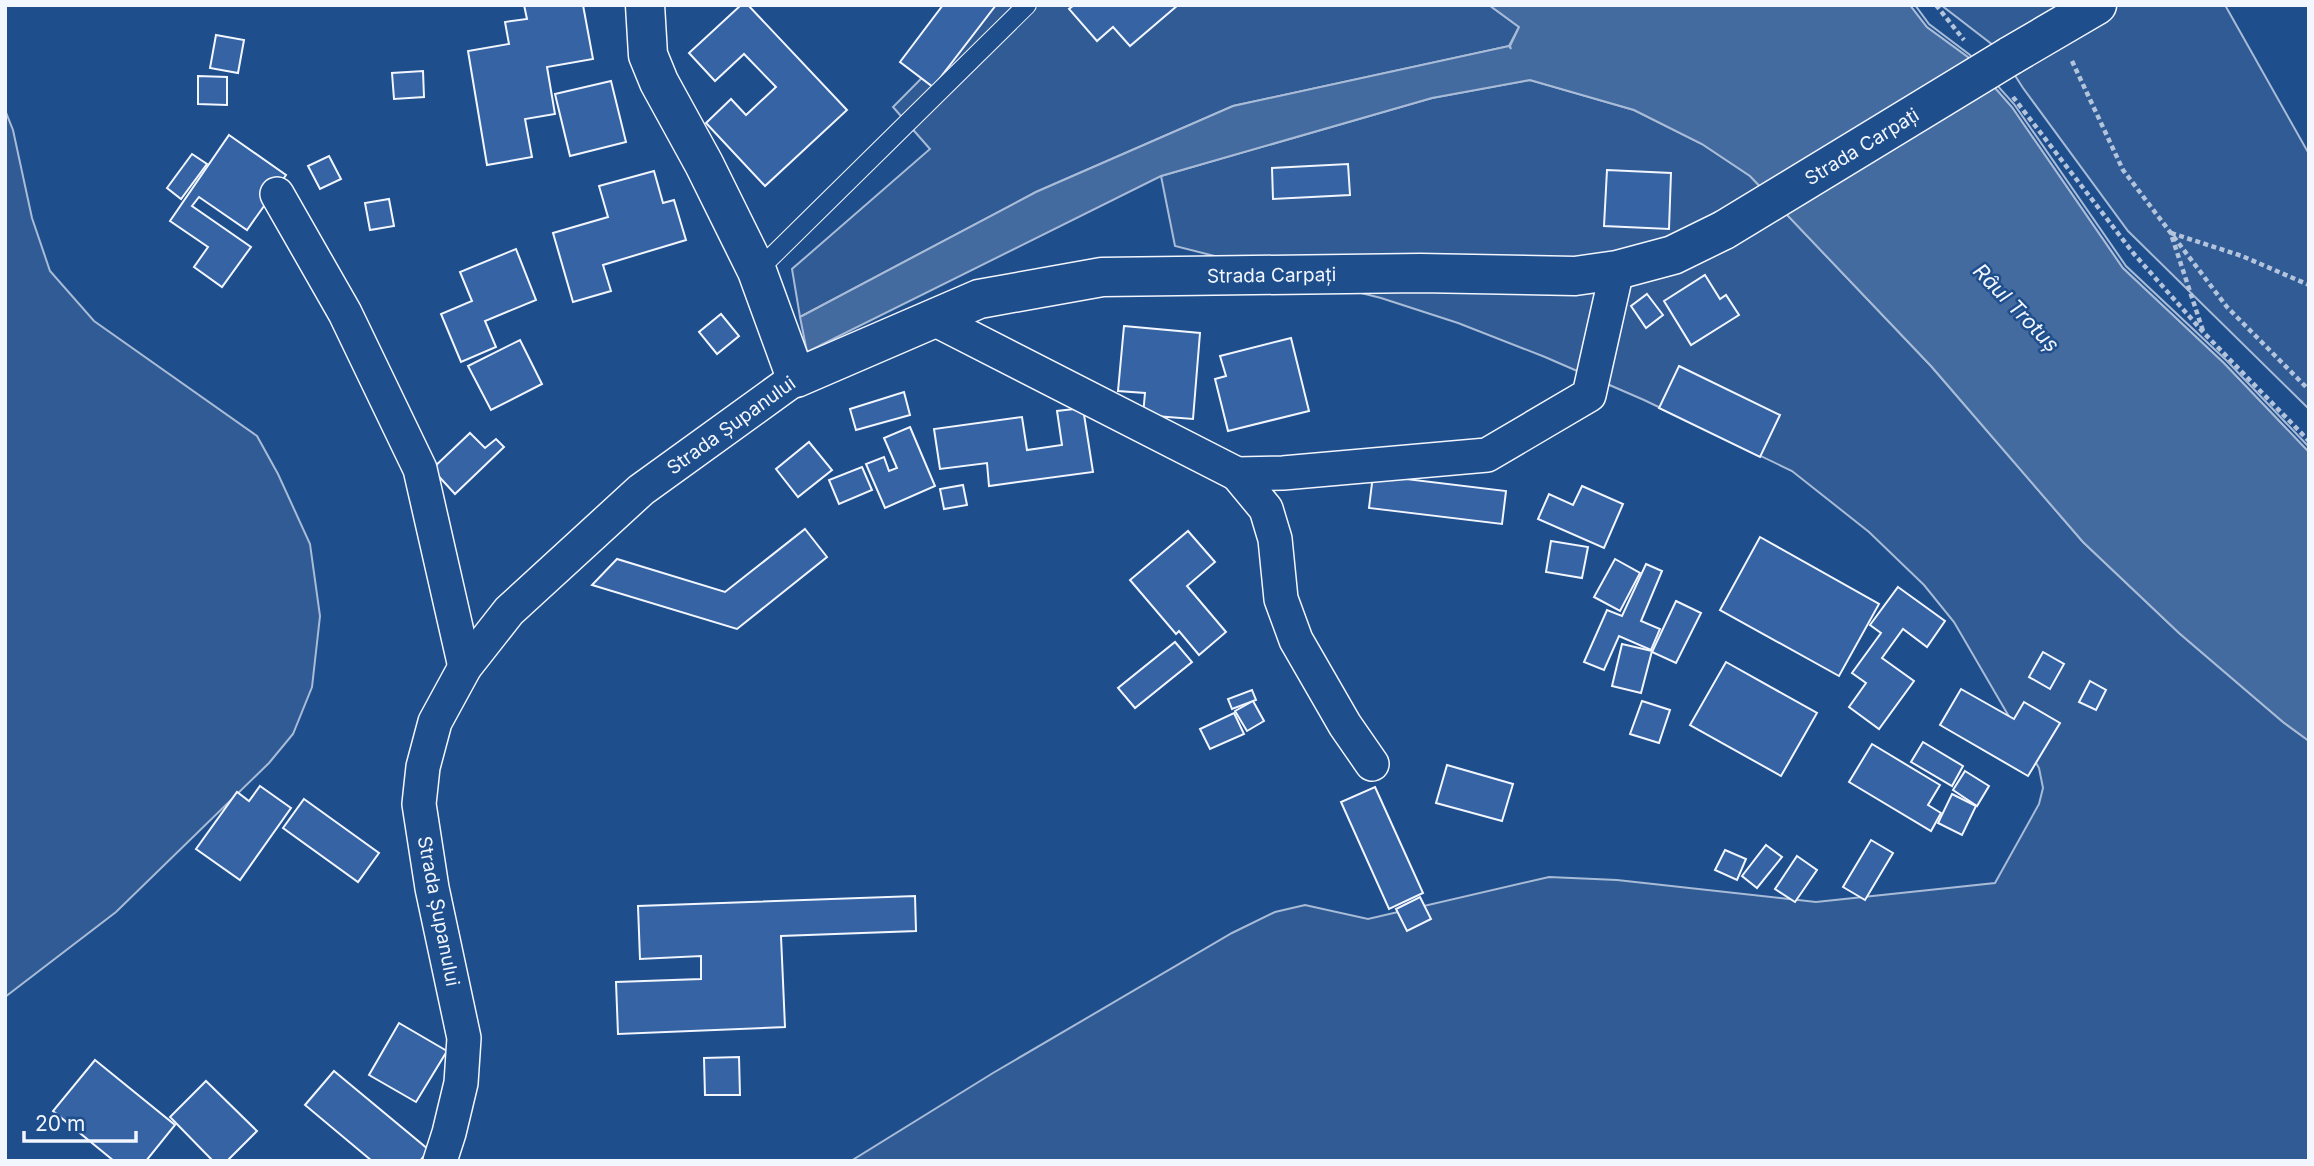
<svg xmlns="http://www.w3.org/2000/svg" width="2314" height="1166" font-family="Inter,sans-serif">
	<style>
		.built { fill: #305b95; stroke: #a8bbd7; stroke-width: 2 }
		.water { fill: #446ba0; stroke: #a8bbd7; stroke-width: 2 }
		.pier { fill: #1f4e8c; stroke: #a8bbd7; stroke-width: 2 }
		.building { fill: #3563a3; stroke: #f2f6ff; stroke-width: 2 }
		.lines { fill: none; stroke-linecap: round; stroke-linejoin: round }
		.lane-casing { stroke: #f2f6ff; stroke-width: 20 }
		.street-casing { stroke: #f2f6ff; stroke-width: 36 }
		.secondary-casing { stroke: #f2f6ff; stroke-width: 41 }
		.path { stroke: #b3c4dc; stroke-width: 4.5; stroke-dasharray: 5 3.5; stroke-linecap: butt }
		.lane { stroke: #1f4e8c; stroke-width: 18 }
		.street { stroke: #1f4e8c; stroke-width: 33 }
		.secondary { stroke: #1f4e8c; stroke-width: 38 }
		.secondary-bridge-casing { stroke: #f2f6ff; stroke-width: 41; stroke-linecap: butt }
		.secondary-bridge { stroke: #1f4e8c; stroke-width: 38 }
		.labels { text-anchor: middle; stroke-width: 5; stroke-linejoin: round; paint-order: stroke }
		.street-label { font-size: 19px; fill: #f2f6ff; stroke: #1f4e8c }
		.water-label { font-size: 21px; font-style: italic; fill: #f2f6ff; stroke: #1f4e8c }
	</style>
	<rect width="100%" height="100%" fill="#1f4e8c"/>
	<g class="built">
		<polygon points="994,5 1489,5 1519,27 1509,46 1233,106 1036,192 800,317 792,269 930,149 893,107"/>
		<polygon points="1941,5 2225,5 2309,154 2309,409 2128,231 2023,88 1998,49"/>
		<polygon points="1530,80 1634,110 1702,144 1750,176 1931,366 2083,542 2179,633 2283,722 2309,741 2309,1161 851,1161 993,1073 1232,933 1275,912 1305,905 1368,919 1549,877 1617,880 1816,902 1995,883 2039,804 2043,788 2039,768 1954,622 1924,585 1869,532 1792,471 1644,400 1545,357 1458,323 1381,298 1175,246 1161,176 1432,98"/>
		<polygon points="5,110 13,130 32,218 50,271 94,321 257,436 278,474 310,544 320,616 312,687 293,734 269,763 116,912 5,997"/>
	</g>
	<polygon class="water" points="1489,5 1910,5 1927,27 1968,57 2012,107 2123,268 2224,363 2309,452 2309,741 2283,722 2179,633 2083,542 1931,366 1750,176 1702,144 1634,110 1530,80 1432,98 1161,176 807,352 800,317 1036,192 1233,106 1509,46 1511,49 1510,46 1519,27"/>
	<polygon class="pier" points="1910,5 1915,5 1929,24 1970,55 2014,104 2126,266 2227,361 2309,447 2309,452 2224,363 2123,268 2012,107 1968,57 1927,27"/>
	<g class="building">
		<polygon points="524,5 583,5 593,59 547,67 555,114 525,119 532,157 487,165 468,51 509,44 505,22 527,19"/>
		<polygon points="741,5 748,5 847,110 765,186 706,123 731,99 746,115 776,87 744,54 715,81 689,53"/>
		<polygon points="943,5 996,5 933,87 900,62"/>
		<polygon points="1074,5 1178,5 1130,46 1113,27 1097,41 1069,9"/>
		<polygon points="216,35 244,40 238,73 210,68"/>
		<polygon points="423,71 424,97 394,99 392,73"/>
		<polygon points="198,76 227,77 227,105 198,104"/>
		<polygon points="611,81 626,142 570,156 555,94"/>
		<polygon points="229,135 286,175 247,230 199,197 192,206 251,247 222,287 194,267 208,247 170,221"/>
		<polygon points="192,154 207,164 181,199 167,188"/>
		<polygon points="329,156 341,179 320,189 308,166"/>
		<polygon points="1348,164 1350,195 1273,199 1272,168"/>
		<polygon points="1607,170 1671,173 1669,229 1604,226"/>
		<polygon points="654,171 663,203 674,200 686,240 603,265 611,291 573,302 553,233 608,217 599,186"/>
		<polygon points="389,199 394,226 370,230 365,203"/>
		<polygon points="516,249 536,300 485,321 496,347 461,362 441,314 472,301 460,272"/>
		<polygon points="1705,275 1720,299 1726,295 1739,315 1691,345 1664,301"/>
		<polygon points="1647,294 1663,315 1646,328 1631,306"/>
		<polygon points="721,314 739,336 717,354 699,332"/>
		<polygon points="1124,326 1200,333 1193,419 1143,415 1145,393 1118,391"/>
		<polygon points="1291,338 1309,411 1228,431 1215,379 1226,376 1220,356"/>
		<polygon points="520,340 542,384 491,410 468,366"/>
		<polygon points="1679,366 1780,415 1760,457 1659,408"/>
		<polygon points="904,392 910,415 856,430 850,409"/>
		<polygon points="1083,408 1093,472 989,486 987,463 940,469 934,429 1022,417 1027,450 1062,445 1057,411"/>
		<polygon points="910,427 935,486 885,508 866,464 884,457 889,471 897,468 884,438"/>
		<polygon points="470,433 485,448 496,439 504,447 455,494 432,469"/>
		<polygon points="809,442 832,470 798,497 776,469"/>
		<polygon points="862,467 872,490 839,504 829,480"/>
		<polygon points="1373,475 1506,491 1502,524 1369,508"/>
		<polygon points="963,485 967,505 944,509 940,489"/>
		<polygon points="1582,486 1623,504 1604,548 1538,519 1549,494 1573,505"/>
		<polygon points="805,529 827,557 737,629 592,585 617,559 725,592"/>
		<polygon points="1188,531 1215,562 1187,586 1226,632 1199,655 1179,631 1176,634 1130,580"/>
		<polygon points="1760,537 1879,604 1839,676 1720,610"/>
		<polygon points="1551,541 1588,547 1582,578 1546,572"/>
		<polygon points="1615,559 1640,573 1620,611 1594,597"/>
		<polygon points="1646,564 1662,571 1641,621 1660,629 1651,650 1619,636 1604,670 1584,662 1607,610 1622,616"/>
		<polygon points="1898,587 1945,621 1927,647 1903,629 1882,658 1914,681 1879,729 1849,707 1866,683 1852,673 1881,633 1870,625"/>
		<polygon points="1676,601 1701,613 1676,663 1652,652"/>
		<polygon points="1175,642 1192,662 1135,708 1118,688"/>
		<polygon points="1622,644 1652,651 1641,693 1612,686"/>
		<polygon points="2043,652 2064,664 2050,689 2029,677"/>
		<polygon points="1726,662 1817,713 1781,776 1690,725"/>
		<polygon points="2090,681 2106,690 2096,710 2079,702"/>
		<polygon points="1961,689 2014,719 2024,702 2060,723 2028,776 1940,725"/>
		<polygon points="1252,690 1256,700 1232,709 1228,699"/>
		<polygon points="1253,701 1264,721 1247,731 1235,711"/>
		<polygon points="1642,701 1670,710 1659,743 1630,734"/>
		<polygon points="1234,713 1244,734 1210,749 1200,729"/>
		<polygon points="1923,742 1963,766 1952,786 1911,762"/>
		<polygon points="1872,744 1940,785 1928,805 1941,813 1931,831 1849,782"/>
		<polygon points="1447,765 1513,784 1502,821 1436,803"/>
		<polygon points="1965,771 1989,786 1977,806 1953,790"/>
		<polygon points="260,786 291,808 240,880 196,849 237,792 249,801"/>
		<polygon points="1375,787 1423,893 1389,909 1341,802"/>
		<polygon points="1952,794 1976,806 1962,835 1938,823"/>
		<polygon points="304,799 379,853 358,882 283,828"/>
		<polygon points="1871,840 1893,853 1865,900 1843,887"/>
		<polygon points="1766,845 1782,857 1757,888 1742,876"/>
		<polygon points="1725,850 1746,859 1737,880 1715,870"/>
		<polygon points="1797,856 1817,870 1795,902 1775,889"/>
		<polygon points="915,896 916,931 781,936 785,1027 618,1034 616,982 701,979 701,956 640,959 638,906"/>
		<polygon points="1420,897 1431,919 1407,931 1396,909"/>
		<polygon points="399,1023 447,1051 416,1102 369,1075"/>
		<polygon points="739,1057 740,1095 705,1095 704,1058"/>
		<polygon points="95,1060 175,1125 146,1161 114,1161 53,1111"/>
		<polygon points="334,1071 429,1150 420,1161 372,1161 305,1105"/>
		<polygon points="206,1081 257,1131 227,1161 213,1161 170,1117"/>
	</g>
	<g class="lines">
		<g class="lane-casing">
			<polyline id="lane" points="757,271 1027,5"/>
		</g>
		<g class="street-casing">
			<g id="street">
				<polyline points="277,194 345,313 420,469 465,667"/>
				<polyline points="932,318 1237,474 1283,473 1487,455 1589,395 1617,270"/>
				<polyline points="1237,474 1266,509 1275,539 1281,599 1296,640 1345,725 1372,764"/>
				<path id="s1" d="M 440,1161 L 449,1133 L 461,1083 L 464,1038 L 432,888 L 419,804 L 423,767 L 435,722 L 465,667 L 509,611 L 641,490 L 796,378"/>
			</g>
		</g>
		<g class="secondary-casing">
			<g id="secondary">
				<path id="s2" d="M 645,5 L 648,55 L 659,82 L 704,164 L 757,271 L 796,378 L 979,299 L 1102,277 L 1420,273 L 1575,276 L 1617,270 L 1673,255 L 1724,230"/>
				<polyline points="2010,56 2097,5"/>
			</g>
		</g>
		<g class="path">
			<polyline points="1936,5 1964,40"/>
			<polyline points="2072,61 2123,170 2227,307 2309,390"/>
			<polyline points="2013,97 2134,254 2204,333 2309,441"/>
			<polyline points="2171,233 2242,256 2309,285"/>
			<polyline points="2172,237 2203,331"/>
		</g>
		<use href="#lane" class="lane"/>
		<use href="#street" class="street"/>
		<use href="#secondary" class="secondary"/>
		<g class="secondary-bridge-casing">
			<g id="secondary-bridge">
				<path id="s3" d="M 1724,230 L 2010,56"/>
			</g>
		</g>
		<use href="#secondary-bridge" class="secondary-bridge"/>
	</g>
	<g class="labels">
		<g class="street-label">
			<text dy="7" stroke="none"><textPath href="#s3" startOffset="161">Strada Carpați</textPath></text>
			<text dy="7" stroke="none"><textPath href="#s2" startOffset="900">Strada Carpați</textPath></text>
			<text dy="7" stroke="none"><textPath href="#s1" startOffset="872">Strada Șupanului</textPath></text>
			<text transform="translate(439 911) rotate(79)" y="7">Strada Șupanului</text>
		</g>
		<g class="water-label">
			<text transform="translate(2016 308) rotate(46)" y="7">Râul Trotuș</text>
		</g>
	</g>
	<rect width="2314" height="1166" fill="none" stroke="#f2f6ff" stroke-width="14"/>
	<path d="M24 1131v10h112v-10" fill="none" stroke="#f2f6ff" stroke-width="3.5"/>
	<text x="35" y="1131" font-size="21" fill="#f2f6ff" stroke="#1f4e8c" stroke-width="5" paint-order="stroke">20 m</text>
</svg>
